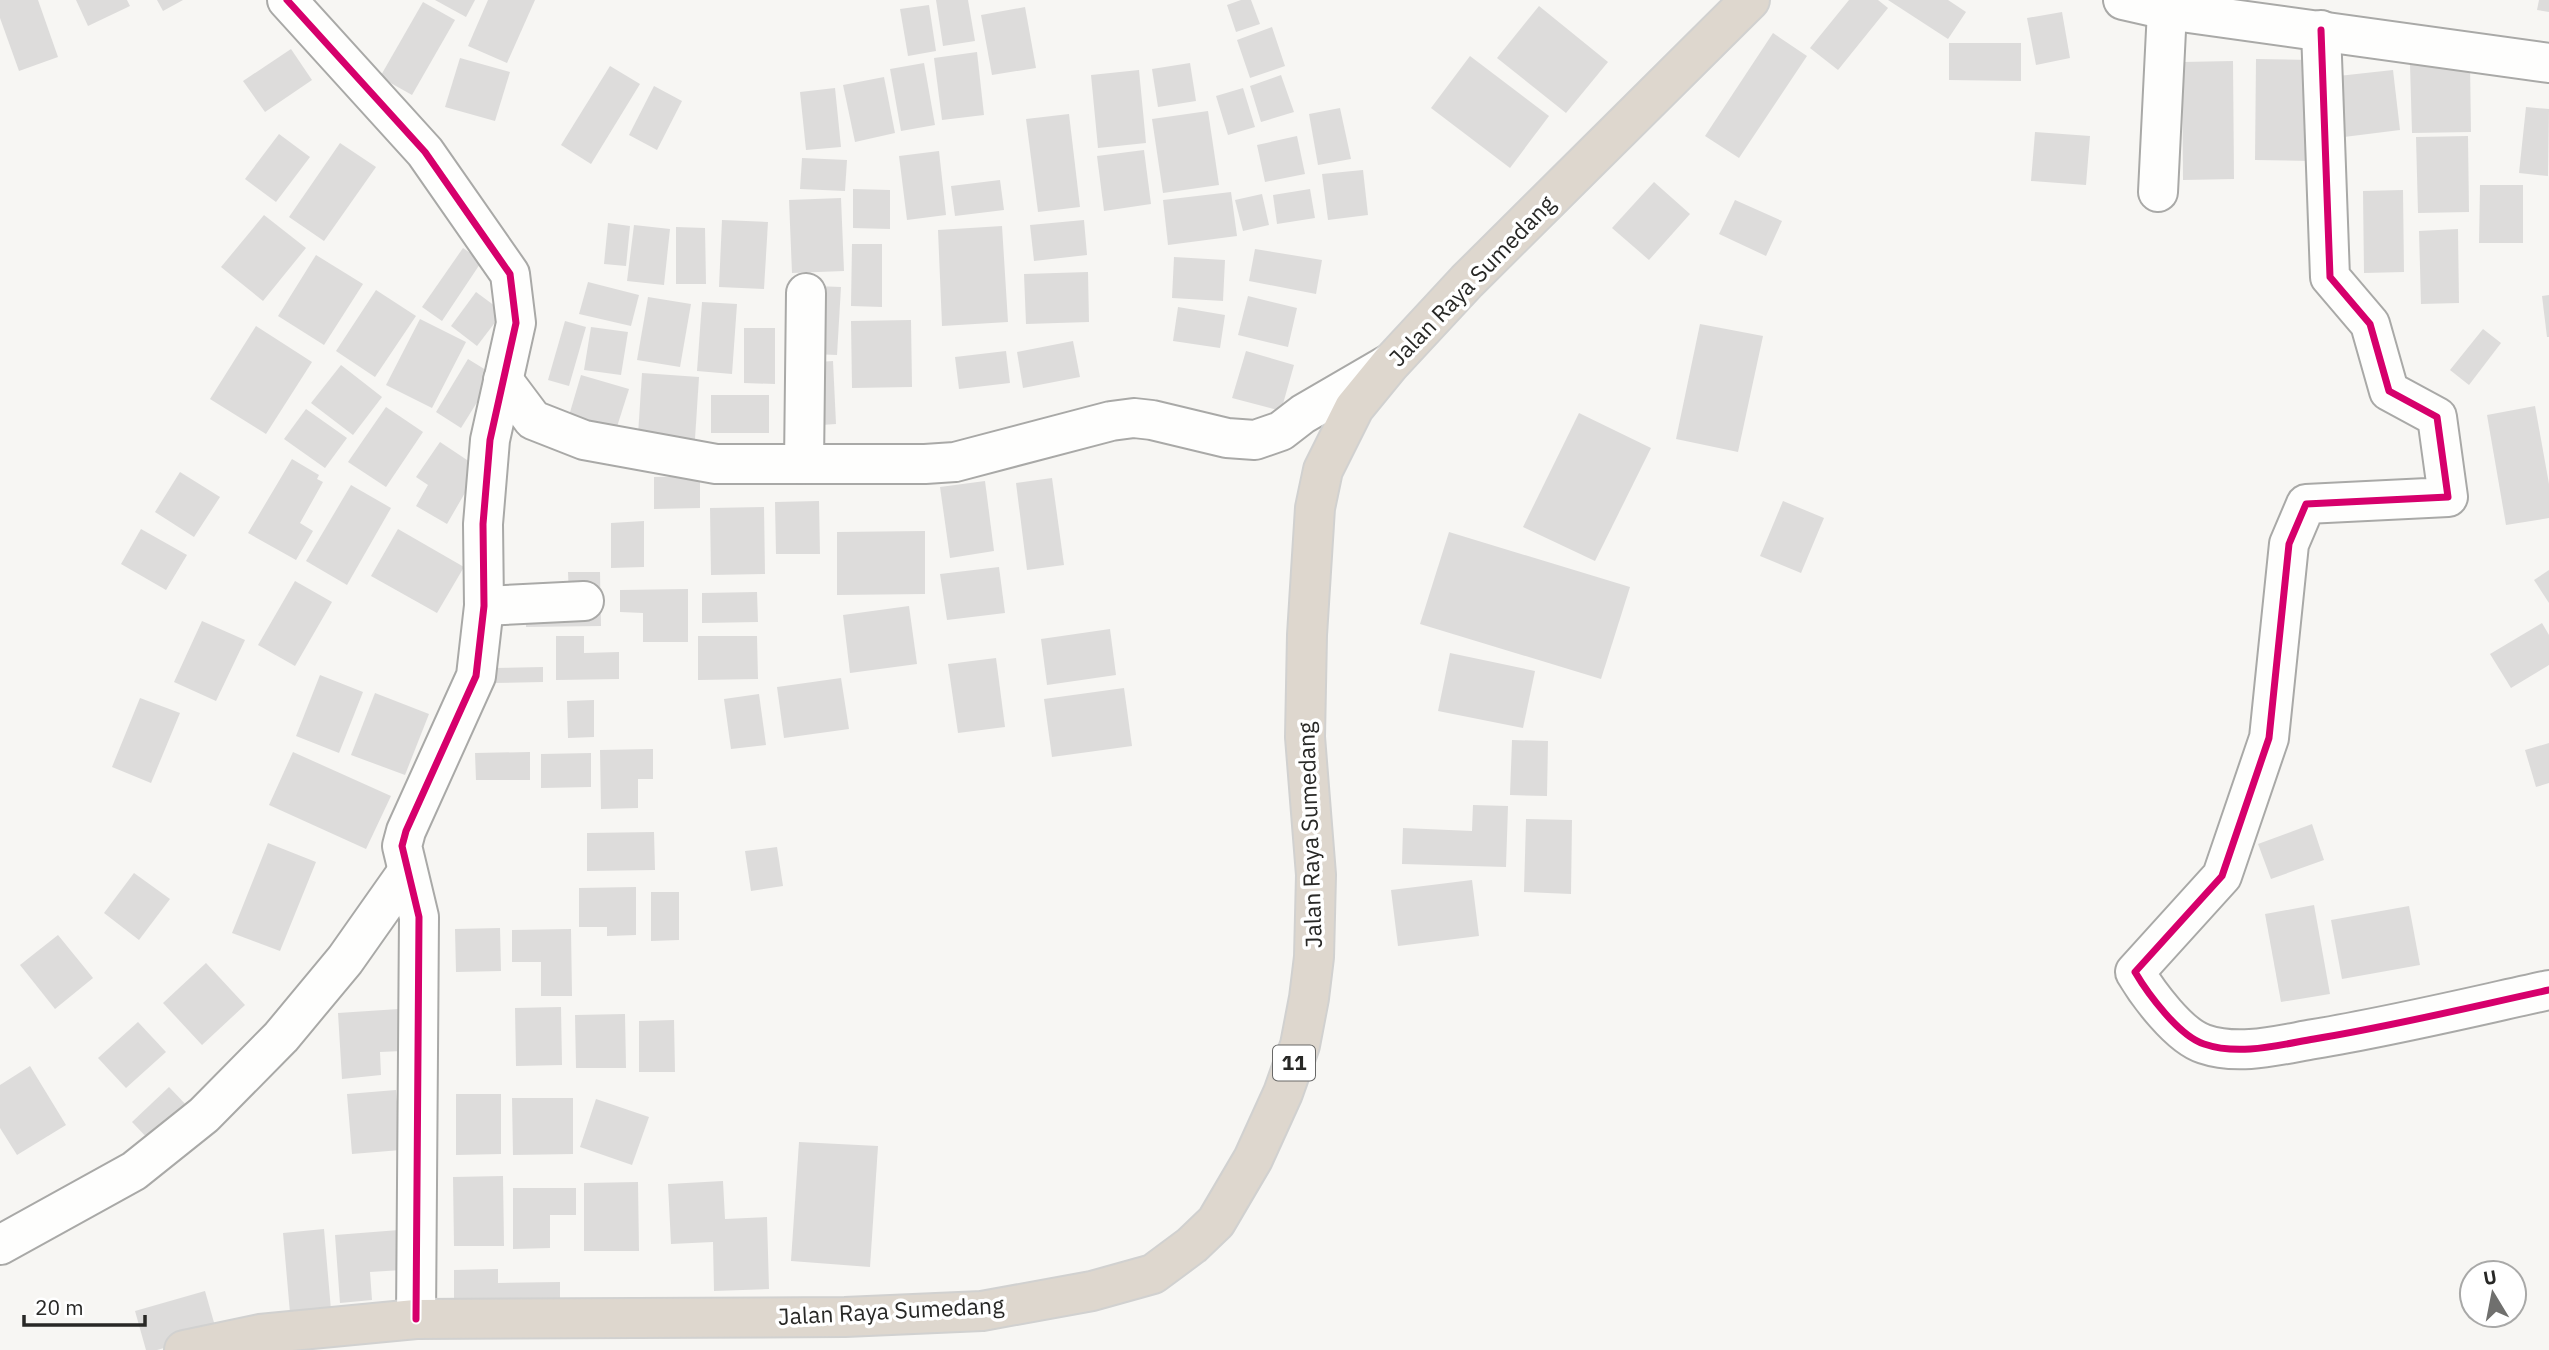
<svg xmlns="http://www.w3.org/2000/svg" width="2549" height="1350" font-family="'IBM Plex Sans',sans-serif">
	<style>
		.building { fill: #dddcdb }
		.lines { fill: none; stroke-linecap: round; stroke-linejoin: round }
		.minor-casing { stroke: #a9a9a7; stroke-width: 42 }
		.highway-casing { stroke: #d1d1d0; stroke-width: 42 }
		.minor { stroke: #fefefd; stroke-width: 38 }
		.highway { stroke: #ded7ce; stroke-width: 38 }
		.cycleway-casing { stroke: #fff; stroke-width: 11 }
		.cycleway { stroke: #d6006c; stroke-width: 7 }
		.labels { text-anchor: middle; stroke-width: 7; stroke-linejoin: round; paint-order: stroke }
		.shield { fill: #fff; stroke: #686867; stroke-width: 2 }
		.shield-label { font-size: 21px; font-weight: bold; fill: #282826 }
		.street-label { font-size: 23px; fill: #282826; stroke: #fff }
	</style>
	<rect width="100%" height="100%" fill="#f7f6f3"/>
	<g class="building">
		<polygon points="0,0 38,0 58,57 19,71 0,18"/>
		<polygon points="76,0 127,0 130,6 88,26"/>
		<polygon points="157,0 183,0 163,11"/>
		<polygon points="435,0 475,0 466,17"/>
		<polygon points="488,0 535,0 507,63 468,46"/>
		<polygon points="936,0 968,0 975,41 943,46"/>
		<polygon points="1241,0 1251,0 1260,24 1236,32 1227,5"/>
		<polygon points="1849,0 1878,0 1888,8 1838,70 1810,48"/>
		<polygon points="1888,0 1948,0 1966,12 1948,39"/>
		<polygon points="2539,0 2549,0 2549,12 2537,10"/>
		<polygon points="423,2 455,20 412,95 380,77"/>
		<polygon points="929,5 936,51 908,56 900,9"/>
		<polygon points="1539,6 1608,62 1566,113 1497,58"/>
		<polygon points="1025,7 1036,68 992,75 981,15"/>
		<polygon points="2062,12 2070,58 2036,65 2027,18"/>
		<polygon points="1272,27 1285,66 1250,78 1237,40"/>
		<polygon points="1773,33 1807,56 1739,158 1705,136"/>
		<polygon points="1949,43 2021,43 2021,81 1949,80"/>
		<polygon points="291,49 312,80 265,112 243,81"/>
		<polygon points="977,52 984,115 942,120 934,58"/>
		<polygon points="1470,56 1549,116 1510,168 1431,108"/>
		<polygon points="460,58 510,72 495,121 445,107"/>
		<polygon points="2256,59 2311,60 2311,161 2255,160"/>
		<polygon points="2233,61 2234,179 2183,180 2182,62"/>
		<polygon points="924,63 935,125 901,131 890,69"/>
		<polygon points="1190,63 1196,101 1158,107 1152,69"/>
		<polygon points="2470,63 2471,132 2412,133 2410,64"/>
		<polygon points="610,66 640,84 591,164 561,145"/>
		<polygon points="1139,70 1146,143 1098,148 1091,75"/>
		<polygon points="2393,70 2400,130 2336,138 2329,77"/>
		<polygon points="1281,75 1294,112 1261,122 1250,86"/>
		<polygon points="884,77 895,133 855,142 843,85"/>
		<polygon points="654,86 682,101 657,150 629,135"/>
		<polygon points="835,88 841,147 806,150 800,92"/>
		<polygon points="1243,88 1255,127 1228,135 1216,96"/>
		<polygon points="2526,107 2549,109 2548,176 2519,173"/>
		<polygon points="1340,108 1351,159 1318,165 1309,114"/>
		<polygon points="1208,111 1219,185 1163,193 1152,119"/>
		<polygon points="1069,114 1080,207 1038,212 1026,119"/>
		<polygon points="2035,132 2090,136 2086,185 2031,181"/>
		<polygon points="279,134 310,157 276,202 245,179"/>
		<polygon points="1297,136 1305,174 1265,182 1257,145"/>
		<polygon points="2468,136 2469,212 2418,213 2416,137"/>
		<polygon points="340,143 376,167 324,241 289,217"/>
		<polygon points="1144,150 1151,204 1104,211 1097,156"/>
		<polygon points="939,151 946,215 907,220 899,156"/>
		<polygon points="802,158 847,160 845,191 800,189"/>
		<polygon points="1363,170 1368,215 1328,220 1322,174"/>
		<polygon points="1000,180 1004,210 955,216 951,186"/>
		<polygon points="1654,182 1690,214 1649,260 1612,228"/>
		<polygon points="2480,185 2523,185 2523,243 2479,243"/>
		<polygon points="853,189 890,190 890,229 853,228"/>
		<polygon points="1310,189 1315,218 1277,224 1273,195"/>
		<polygon points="2403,190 2404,272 2364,273 2363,191"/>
		<polygon points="1231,192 1237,236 1168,245 1163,200"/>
		<polygon points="1262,194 1269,225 1243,231 1235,200"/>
		<polygon points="841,198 844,271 792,273 789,200"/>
		<polygon points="1735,200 1782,221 1766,256 1719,234"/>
		<polygon points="264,215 306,248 263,301 221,267"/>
		<polygon points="722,220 768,222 764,289 719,287"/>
		<polygon points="1084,220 1087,255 1034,261 1030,225"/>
		<polygon points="608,223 630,226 626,266 604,264"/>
		<polygon points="634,225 670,229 664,285 627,281"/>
		<polygon points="1002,226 1008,322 942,326 938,230"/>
		<polygon points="676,227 705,228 706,284 676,284"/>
		<polygon points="2458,229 2459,303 2421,304 2419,231"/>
		<polygon points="852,244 882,244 882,307 851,306"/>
		<polygon points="463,248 482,261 442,321 422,307"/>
		<polygon points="1255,249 1322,260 1316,294 1249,281"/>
		<polygon points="316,255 363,284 324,345 278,316"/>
		<polygon points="1174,257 1225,260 1223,301 1172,298"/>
		<polygon points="1088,272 1089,322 1026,324 1024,274"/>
		<polygon points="588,282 639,295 631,326 579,314"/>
		<polygon points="791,285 841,287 837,355 787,353"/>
		<polygon points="376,290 416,316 375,377 336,351"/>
		<polygon points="476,292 503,312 477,346 451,326"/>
		<polygon points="2549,295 2549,337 2547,337 2542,296"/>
		<polygon points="1248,296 1297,308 1288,347 1238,335"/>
		<polygon points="648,297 691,304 680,367 637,360"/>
		<polygon points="702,302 737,304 732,374 697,371"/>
		<polygon points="1178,307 1225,315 1220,348 1173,341"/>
		<polygon points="420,319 466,342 432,408 386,385"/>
		<polygon points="911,320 912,387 852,388 851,321"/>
		<polygon points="565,321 586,327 569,386 548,380"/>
		<polygon points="1700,324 1763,336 1738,452 1676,439"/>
		<polygon points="256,326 312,362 266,434 210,399"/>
		<polygon points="591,327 628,332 621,375 584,370"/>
		<polygon points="744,328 775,328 775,384 744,383"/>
		<polygon points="2483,329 2501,343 2469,385 2450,370"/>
		<polygon points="1073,341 1080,377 1023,388 1017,352"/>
		<polygon points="1006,351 1010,383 959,389 955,357"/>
		<polygon points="1246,351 1294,365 1281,411 1232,398"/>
		<polygon points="468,359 494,375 461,428 436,412"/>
		<polygon points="833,361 836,424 792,427 789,364"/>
		<polygon points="341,365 382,397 353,435 311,403"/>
		<polygon points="642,373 699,377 695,439 638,435"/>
		<polygon points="581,375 629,389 615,433 568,419"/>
		<rect x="711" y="395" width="58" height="38"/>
		<polygon points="2535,406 2549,484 2549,518 2506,525 2487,415"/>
		<polygon points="386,407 423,432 386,487 348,462"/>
		<polygon points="306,409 347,438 325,468 284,439"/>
		<polygon points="1579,413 1651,448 1595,561 1523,527"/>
		<polygon points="440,442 470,462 467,467 477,472 447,524 416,506 428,485 416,477"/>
		<polygon points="292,459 319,475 317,479 323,482 300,523 313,531 296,560 248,533"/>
		<polygon points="180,472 220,497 194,537 155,512"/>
		<polygon points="700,476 700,508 654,509 654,477"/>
		<polygon points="1052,478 1064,565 1027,570 1016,483"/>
		<polygon points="985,481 994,551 950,558 940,487"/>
		<polygon points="351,485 391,508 347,585 306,561"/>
		<polygon points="819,501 820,554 776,554 775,502"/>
		<polygon points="1783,501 1824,518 1801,573 1760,556"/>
		<polygon points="764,507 765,574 711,575 710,508"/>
		<polygon points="644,521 644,567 611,568 611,523"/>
		<polygon points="141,529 187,555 166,590 121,564"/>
		<polygon points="398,529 464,567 437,613 371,576"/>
		<polygon points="925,531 925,594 837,595 837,532"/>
		<polygon points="1449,532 1630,587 1601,679 1420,624"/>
		<polygon points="999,567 1005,613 947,620 940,574"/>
		<polygon points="2549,570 2549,603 2534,580"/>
		<polygon points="568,572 600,572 601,626 526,627 526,598 569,598"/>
		<polygon points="295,581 332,602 295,666 258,645"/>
		<polygon points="688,589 688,642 643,642 643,613 620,612 620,590"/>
		<polygon points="757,592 758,622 702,623 702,593"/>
		<polygon points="909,606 917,664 850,673 843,615"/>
		<polygon points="202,621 245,640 216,701 174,682"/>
		<polygon points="2542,623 2549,635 2549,665 2511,688 2490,654"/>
		<polygon points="1110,629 1116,675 1047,685 1041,639"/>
		<polygon points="556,636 584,636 584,653 619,652 619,679 556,680"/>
		<polygon points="698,636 757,636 758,679 698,680"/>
		<polygon points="1450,653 1535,671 1523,728 1438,711"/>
		<polygon points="996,658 1005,727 958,733 948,664"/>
		<polygon points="543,667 543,682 492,683 492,668"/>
		<polygon points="320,675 363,692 339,753 296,736"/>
		<polygon points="841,678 849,729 784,738 777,687"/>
		<polygon points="1124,688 1132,746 1052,757 1044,699"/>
		<polygon points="375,693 429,714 405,775 351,755"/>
		<polygon points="759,694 766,745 731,749 724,699"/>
		<polygon points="140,698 180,713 151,783 112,767"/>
		<polygon points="594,700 594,737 568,738 567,701"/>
		<polygon points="1512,740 1548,741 1547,796 1510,795"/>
		<polygon points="2549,743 2549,783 2536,787 2525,750"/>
		<polygon points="653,749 653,779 638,779 638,808 601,809 600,750"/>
		<polygon points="293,752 391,796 366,849 269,805"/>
		<polygon points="530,752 530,780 476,780 475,753"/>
		<polygon points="591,753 591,787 541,788 541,754"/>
		<polygon points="1473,805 1508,806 1506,867 1402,864 1403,828 1472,831"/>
		<polygon points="1526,819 1572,820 1571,894 1524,892"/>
		<polygon points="2312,824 2324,860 2271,879 2258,844"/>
		<polygon points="654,832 655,870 587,871 587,833"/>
		<polygon points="268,843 316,862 280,951 232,933"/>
		<polygon points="777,847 783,886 751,891 745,851"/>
		<polygon points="134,873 170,899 139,940 104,913"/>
		<polygon points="1472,880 1479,936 1398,946 1391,890"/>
		<polygon points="636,887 636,935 607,936 607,927 579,927 579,888"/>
		<polygon points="651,892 679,892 679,940 651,941"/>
		<polygon points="2314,905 2330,994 2281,1002 2265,914"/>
		<polygon points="2409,906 2420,965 2342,979 2331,920"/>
		<polygon points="500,928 501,971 456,972 455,929"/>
		<polygon points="571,929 572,996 541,996 541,962 512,962 512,930"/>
		<polygon points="58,935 93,978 55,1009 20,965"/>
		<polygon points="206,963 245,1005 202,1045 163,1003"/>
		<polygon points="561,1007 562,1065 516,1066 515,1008"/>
		<polygon points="399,1009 402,1051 380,1052 381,1075 342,1079 338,1013"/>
		<polygon points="625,1014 626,1068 576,1068 575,1015"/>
		<polygon points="674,1020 675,1072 639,1072 639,1021"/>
		<polygon points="138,1022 166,1052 126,1088 98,1058"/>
		<polygon points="30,1066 66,1125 17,1155 0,1128 0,1085"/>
		<polygon points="169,1087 191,1110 153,1144 132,1122"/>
		<polygon points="396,1090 401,1150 352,1154 347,1094"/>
		<polygon points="456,1094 501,1094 501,1154 456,1155"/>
		<polygon points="512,1098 573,1098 573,1154 513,1155"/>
		<polygon points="596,1099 649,1117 632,1165 580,1147"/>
		<polygon points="799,1142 878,1146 870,1267 791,1261"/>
		<polygon points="503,1176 504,1246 454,1246 453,1177"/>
		<polygon points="723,1181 725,1219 767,1217 769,1289 714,1291 713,1242 671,1244 668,1184"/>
		<polygon points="638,1182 639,1251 584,1251 584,1183"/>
		<polygon points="513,1188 576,1188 576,1215 550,1215 550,1248 513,1249"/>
		<polygon points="324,1229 331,1310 290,1313 283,1233"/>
		<polygon points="399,1230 402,1270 370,1272 372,1300 340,1303 335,1235"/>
		<polygon points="498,1269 498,1283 560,1282 560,1310 454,1312 454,1270"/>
		<polygon points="205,1291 217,1333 157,1350 146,1350 135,1311"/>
	</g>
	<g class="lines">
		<g class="minor-casing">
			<g id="minor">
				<polyline points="287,0 425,152 510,274 516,323 490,440 483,524 484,606 476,676 406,831 402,846 419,917 416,1319"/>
				<polyline points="2123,0 2167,10 2549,63"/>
				<path d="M 2321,30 L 2330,277 L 2370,324 L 2389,391 L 2437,417 L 2448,497 L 2306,504 L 2289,544 L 2269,738 L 2222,876 L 2135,972 C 2148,994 2179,1036 2204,1044 C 2239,1056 2279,1045 2314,1039 C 2393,1026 2471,1007 2549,990"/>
				<polyline points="2158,192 2167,10"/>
				<polyline points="503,380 533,420 584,440 716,464 925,464 955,462 1111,421 1134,418 1152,420 1227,438 1255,440 1281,431 1303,414 1389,364"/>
				<polyline points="804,464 806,293"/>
				<polyline points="484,606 584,601"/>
				<polyline points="0,1245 134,1171 204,1115 281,1037 345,960 407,872"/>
			</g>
		</g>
		<g class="highway-casing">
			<polyline id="highway" points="184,1350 260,1334 416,1319 845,1317 982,1311 1092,1291 1153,1274 1192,1245 1216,1222 1253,1159 1283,1093 1300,1045 1309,998 1314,957 1316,875 1305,737 1307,635 1315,508 1323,470 1354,408 1390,364 1467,281 1750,0"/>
		</g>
		<use href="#minor" class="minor"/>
		<use href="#highway" class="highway"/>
		<g class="cycleway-casing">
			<g id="cycleway">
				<polyline points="287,0 425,152 510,274 516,323 490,440 483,524 484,606 476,676 406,831 402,846 419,917 416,1319"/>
				<path d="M 2321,30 L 2330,277 L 2370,324 L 2389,391 L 2437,417 L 2448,497 L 2306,504 L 2289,544 L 2269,738 L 2222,876 L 2135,972 C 2148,994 2179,1036 2204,1044 C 2239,1056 2279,1045 2314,1039 C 2393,1026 2471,1007 2549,990"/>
			</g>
		</g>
		<use href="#cycleway" class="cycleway"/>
	</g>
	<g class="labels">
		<rect class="shield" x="1273" y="1045.5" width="42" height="35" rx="5"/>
		<g class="shield-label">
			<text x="1294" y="1070">11</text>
		</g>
		<g class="street-label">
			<text transform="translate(1472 281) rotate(-46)" y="8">Jalan Raya Sumedang</text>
			<text transform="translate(1310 835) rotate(-92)" y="8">Jalan Raya Sumedang</text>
			<text transform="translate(891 1311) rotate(-3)" y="8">Jalan Raya Sumedang</text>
		</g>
	</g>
	<g transform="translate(2493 1294) rotate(350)"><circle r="33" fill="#ffffff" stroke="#a9a9a8" stroke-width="2"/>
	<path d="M0-5L12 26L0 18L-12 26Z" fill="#70706e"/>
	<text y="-10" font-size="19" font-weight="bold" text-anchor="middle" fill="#282826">U</text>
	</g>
	<path d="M24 1315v10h121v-10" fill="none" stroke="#282826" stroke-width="3.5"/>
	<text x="35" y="1315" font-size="21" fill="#282826" stroke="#ffffff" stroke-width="5" paint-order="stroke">20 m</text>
</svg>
